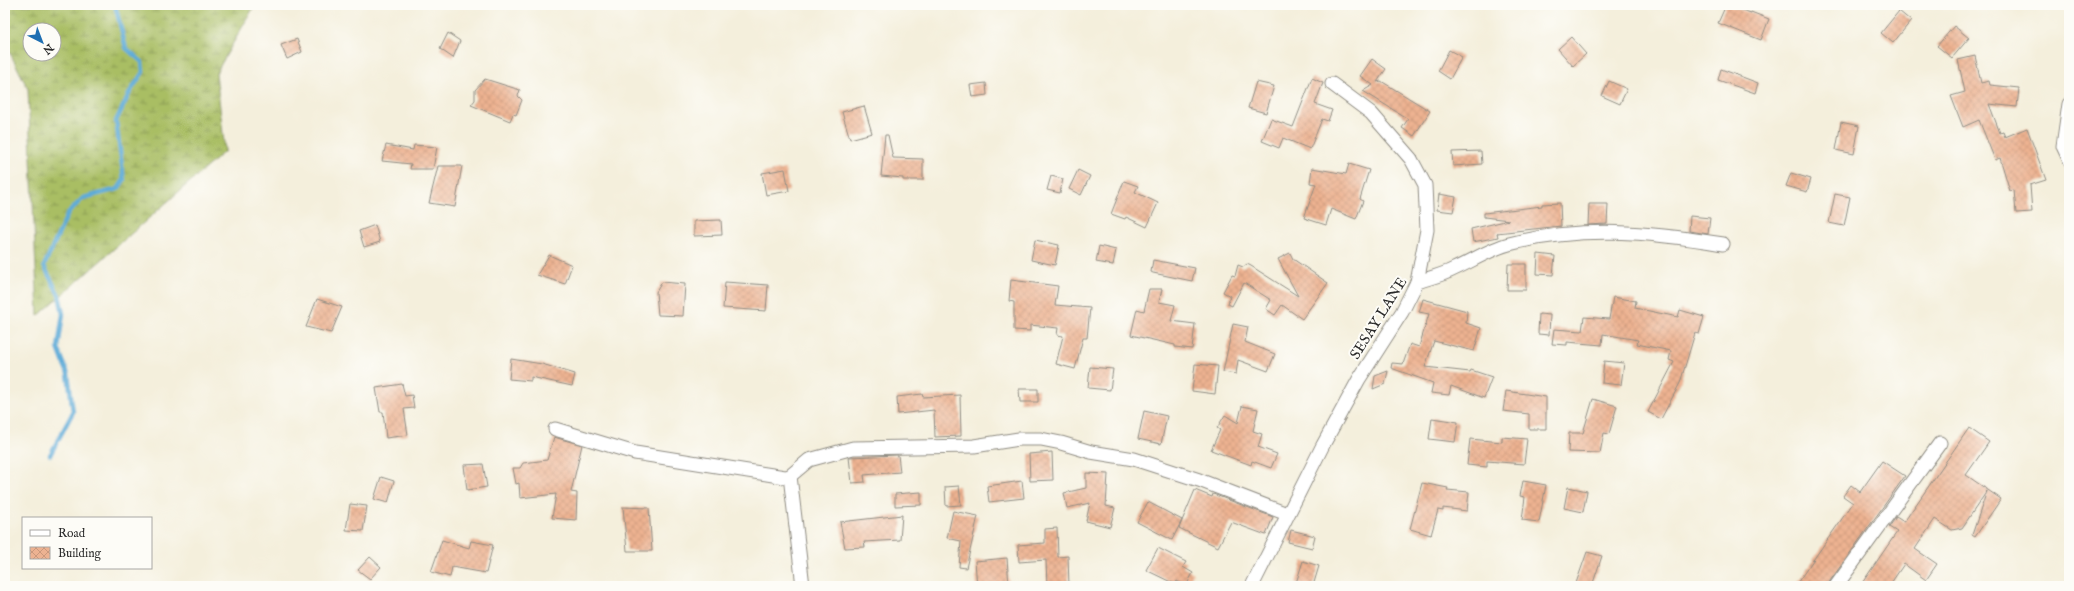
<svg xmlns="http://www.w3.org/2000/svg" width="2074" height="591" font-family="'IM FELL English',serif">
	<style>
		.wetland { fill: url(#wetland-marsh); stroke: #6a7447; fill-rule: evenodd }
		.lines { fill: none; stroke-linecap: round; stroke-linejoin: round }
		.stream { stroke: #5facd8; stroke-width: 4.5 }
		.building { fill: url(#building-cross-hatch) }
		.street-casing { stroke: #908d84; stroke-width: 15 }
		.street { stroke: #fff; stroke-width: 13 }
		.labels { text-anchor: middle; stroke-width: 4; stroke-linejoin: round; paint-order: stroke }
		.street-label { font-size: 15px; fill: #2b2b2b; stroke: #fdfcf7 }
	</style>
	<defs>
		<pattern id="wetland-marsh" width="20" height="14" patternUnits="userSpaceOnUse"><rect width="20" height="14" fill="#a9be63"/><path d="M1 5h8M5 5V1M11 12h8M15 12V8" fill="none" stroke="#8a9b52"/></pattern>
		<pattern id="building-cross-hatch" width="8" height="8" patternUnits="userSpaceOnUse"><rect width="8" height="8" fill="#edb291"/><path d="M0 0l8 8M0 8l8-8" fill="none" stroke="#cb997d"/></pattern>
	</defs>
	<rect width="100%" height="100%" fill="#fdfcf7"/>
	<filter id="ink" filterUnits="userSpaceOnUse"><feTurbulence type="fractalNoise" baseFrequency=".025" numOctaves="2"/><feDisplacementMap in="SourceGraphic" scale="8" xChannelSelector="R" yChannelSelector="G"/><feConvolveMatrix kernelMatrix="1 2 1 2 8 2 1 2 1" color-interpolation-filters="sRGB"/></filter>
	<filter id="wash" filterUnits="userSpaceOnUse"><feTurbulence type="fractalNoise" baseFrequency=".012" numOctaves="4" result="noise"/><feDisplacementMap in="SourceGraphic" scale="16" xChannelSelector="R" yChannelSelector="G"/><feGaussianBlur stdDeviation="0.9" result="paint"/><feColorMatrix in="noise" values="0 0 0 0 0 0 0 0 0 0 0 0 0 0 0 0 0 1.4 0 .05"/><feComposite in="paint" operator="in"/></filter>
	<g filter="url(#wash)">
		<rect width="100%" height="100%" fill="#f4efdc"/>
		<path class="wetland" d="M 5,5 L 255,5 L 216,73 L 225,151 L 38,316 L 28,89 L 5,43 ZM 30,30 L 54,30 L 54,54 L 30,54 Z"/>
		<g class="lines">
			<polyline class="stream" points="50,455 73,412 68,374 58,348 63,314 59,295 44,266 68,213 83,198 118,189 124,180 116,121 130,92 143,72 142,62 126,48 115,5"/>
		</g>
		<g id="blocks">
			<g class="building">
				<polygon points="1726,5 1751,13 1751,12 1769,19 1761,40 1718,23"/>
				<polygon points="1899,11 1911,21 1893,43 1881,33"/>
				<polygon points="1954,26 1969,38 1952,58 1937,46"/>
				<polygon points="448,33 460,41 453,58 440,49"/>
				<polygon points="1571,37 1586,54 1573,66 1558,49"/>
				<polygon points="297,39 302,52 287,59 281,45"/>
				<polygon points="1449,50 1462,57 1450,79 1438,71"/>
				<polygon points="1975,56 1981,83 1989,81 1990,85 2019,88 2017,107 1989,104 2000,133 2003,132 2005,137 2027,128 2046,180 2030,185 2032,212 2016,213 2014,190 2010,191 2000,158 1995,160 1979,120 1963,127 1951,96 1965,92 1958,60"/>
				<polygon points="1372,59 1386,69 1377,82 1381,81 1430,111 1414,136 1402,128 1408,119 1363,91 1373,85 1360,76"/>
				<polygon points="1721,69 1758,83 1755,93 1718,80"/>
				<polygon points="1312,78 1323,83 1315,104 1332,110 1328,121 1322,119 1310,149 1283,138 1279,148 1262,141 1271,119 1293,127"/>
				<polygon points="485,79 520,90 518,96 522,100 516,115 513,114 510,121 471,105 475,100 475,90"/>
				<polygon points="1609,81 1627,89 1620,104 1602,96"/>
				<polygon points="1256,82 1274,86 1266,113 1248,108"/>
				<polygon points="986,83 987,95 972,97 970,85"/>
				<polygon points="864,106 872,133 850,139 842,112"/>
				<polygon points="1841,122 1859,126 1854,154 1836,150"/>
				<polygon points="885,135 888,135 893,158 923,159 923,180 903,180 903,178 881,176"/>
				<polygon points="386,145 413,150 414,145 437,147 433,169 410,169 411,164 382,161"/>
				<polygon points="1481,151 1482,164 1453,166 1452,152"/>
				<polygon points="1349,164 1369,170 1360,199 1363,201 1356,219 1331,209 1326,225 1304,218 1316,184 1310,183 1312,168 1346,174"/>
				<polygon points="438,166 462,166 455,207 429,203"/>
				<polygon points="785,169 789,191 766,195 762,173"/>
				<polygon points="1078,170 1090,176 1081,195 1069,189"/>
				<polygon points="1791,173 1811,179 1807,192 1786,186"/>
				<polygon points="1051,176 1063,179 1060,193 1047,190"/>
				<polygon points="1124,181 1138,186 1135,192 1158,203 1147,227 1126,217 1125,219 1111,214"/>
				<polygon points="1439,194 1456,197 1453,212 1437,210"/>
				<polygon points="1835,194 1850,197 1844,226 1829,223"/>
				<polygon points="1560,203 1561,226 1497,233 1498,237 1473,242 1471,229 1509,220 1484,217 1484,213 1542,206 1542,204"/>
				<polygon points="1589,204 1608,204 1607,224 1588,225"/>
				<polygon points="1690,216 1710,218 1708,234 1689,231"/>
				<polygon points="721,220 722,235 694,236 694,221"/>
				<polygon points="375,225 380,242 364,247 359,231"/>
				<polygon points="1035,240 1059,245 1055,265 1031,260"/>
				<polygon points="1099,246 1116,250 1113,265 1096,262"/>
				<polygon points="1290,253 1293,259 1328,283 1302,319 1282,305 1275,315 1266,309 1271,300 1244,283 1232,306 1228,304 1230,296 1223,292 1232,275 1235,276 1238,265 1243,267 1247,264 1251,266 1298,296 1278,259"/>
				<polygon points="1538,254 1555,256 1553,275 1537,274"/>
				<polygon points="549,255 572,265 565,284 537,275"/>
				<polygon points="1153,260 1195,268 1192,281 1153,273 1151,272"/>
				<polygon points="1508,264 1526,264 1526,290 1507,290"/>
				<polygon points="1011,280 1058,286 1055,305 1090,308 1087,338 1083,338 1075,369 1056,364 1063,336 1057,335 1058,328 1030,325 1030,331 1014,330 1014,302 1009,301"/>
				<polygon points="662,282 685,284 683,316 658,315 656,292"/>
				<polygon points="725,282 768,285 766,311 723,308"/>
				<polygon points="1149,289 1162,289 1159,302 1175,305 1171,321 1195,324 1192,349 1175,347 1175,345 1131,335 1137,309 1144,311"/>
				<polygon points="1613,297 1636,301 1635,308 1678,317 1680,310 1704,317 1699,334 1695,333 1680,383 1661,419 1648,412 1674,362 1669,360 1671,351 1637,344 1638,340 1603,334 1602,345 1567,342 1567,345 1552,344 1554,329 1582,331 1584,317 1609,319"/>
				<polygon points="317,299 342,307 331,333 306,327"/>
				<polygon points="1423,299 1467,311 1466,323 1481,328 1474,351 1434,341 1425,367 1470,372 1471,370 1492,377 1484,398 1451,386 1449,395 1431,393 1433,383 1391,368 1392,363 1403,364 1410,344 1419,347 1429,314 1419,312"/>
				<polygon points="1539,314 1550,315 1549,335 1538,334"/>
				<polygon points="1233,324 1248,327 1245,342 1275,354 1268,371 1238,360 1236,374 1223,372"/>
				<polygon points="511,359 542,364 575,374 572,386 531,377 531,381 509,379"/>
				<polygon points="1604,361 1624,363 1621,385 1602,383"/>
				<polygon points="1195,364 1218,366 1215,394 1192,391"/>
				<polygon points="1090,367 1113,369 1110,390 1088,388"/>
				<polygon points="1388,371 1385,384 1373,389 1375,376"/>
				<polygon points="402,384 405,396 412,395 414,408 404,409 408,435 386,438 383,412 380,412 376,388"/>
				<polygon points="1019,389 1038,389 1038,402 1020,402"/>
				<polygon points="1506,391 1546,397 1546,429 1529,429 1529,414 1503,411"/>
				<polygon points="922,394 923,397 960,395 961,436 935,437 934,410 898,414 897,397"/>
				<polygon points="1593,399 1617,406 1609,434 1604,433 1600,453 1568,452 1569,433 1583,433"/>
				<polygon points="1242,406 1258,409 1253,431 1262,434 1258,447 1277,454 1271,468 1252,461 1251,465 1211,450 1220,430 1217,428 1225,415 1238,423"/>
				<polygon points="1144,411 1167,416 1161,444 1138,439"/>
				<polygon points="1432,418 1458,422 1455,442 1429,439"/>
				<polygon points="1969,428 1989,442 1966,475 2001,499 1975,537 1972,535 1987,491 1962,528 1952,530 1935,519 1915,549 1937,564 1926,580 1904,564 1889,586 1860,586 1897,532 1889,527 1896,517 1904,522"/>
				<polygon points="554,437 582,445 571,492 577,493 576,520 552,518 556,494 520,498 519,483 516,484 513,468 520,468 523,463 547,460"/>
				<polygon points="1502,437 1527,439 1524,464 1487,461 1487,467 1467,465 1470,439 1502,442"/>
				<polygon points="1052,452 1053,480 1030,481 1029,454"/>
				<polygon points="898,455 900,472 864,475 865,482 852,483 849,457"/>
				<polygon points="1882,461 1905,476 1830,581 1828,586 1795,586 1853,503 1843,496 1851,485 1860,492"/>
				<polygon points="483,464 487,487 467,490 464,465"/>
				<polygon points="1086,473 1108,474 1106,506 1115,508 1110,527 1086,521 1090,503 1067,508 1064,493 1086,488"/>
				<polygon points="381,477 394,481 388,503 374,499"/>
				<polygon points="1022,481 1024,498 989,502 987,486"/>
				<polygon points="1523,481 1546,485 1539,522 1522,520 1525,497 1520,496"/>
				<polygon points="1422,483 1448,488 1447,490 1469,492 1467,511 1443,508 1443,511 1438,510 1431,535 1410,529"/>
				<polygon points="959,486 961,505 946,506 945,487"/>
				<polygon points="1568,487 1587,491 1583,512 1564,508"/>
				<polygon points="1195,490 1212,497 1213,494 1273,517 1266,535 1231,522 1218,547 1179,528"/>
				<polygon points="921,492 921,505 895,506 895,494"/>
				<polygon points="1148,502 1182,520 1172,540 1137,522"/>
				<polygon points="350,504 367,506 363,531 346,530"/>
				<polygon points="623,507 649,508 652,551 627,551"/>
				<polygon points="953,511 978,516 966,568 959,567 961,541 947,538"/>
				<polygon points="902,515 900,540 864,542 865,547 845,548 840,522"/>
				<polygon points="1057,528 1058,557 1068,556 1069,586 1047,586 1046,560 1019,562 1018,545 1045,543 1045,529"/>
				<polygon points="1291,530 1315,536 1312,548 1288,542"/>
				<polygon points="442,540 469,548 471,541 493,545 486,573 452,567 450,577 431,572"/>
				<polygon points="1158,548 1186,562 1183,567 1193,573 1186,586 1177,581 1175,584 1146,570"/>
				<polygon points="1587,552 1602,556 1592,586 1575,586"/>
				<polygon points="370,557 381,567 370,579 358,570"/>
				<polygon points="1007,558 1009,586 977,586 975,561"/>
				<polygon points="1303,561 1319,566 1313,586 1296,583"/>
			</g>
		</g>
	</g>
	<g filter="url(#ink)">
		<use href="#blocks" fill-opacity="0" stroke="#908d84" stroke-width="1"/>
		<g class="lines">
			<g class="street-casing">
				<g id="street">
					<polyline points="1332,84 1371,113 1411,159 1425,185 1427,230 1417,282"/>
					<polyline points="2069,104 2063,146 2069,159"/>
					<polyline points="555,429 635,453 785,477 790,476 809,460 853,448 974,446 1019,439 1041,439 1061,443 1091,452 1134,459 1199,480 1287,514"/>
					<polyline points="790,476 803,586"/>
					<path d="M 1252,586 L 1323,445 L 1359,379 L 1402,312 L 1417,282 C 1429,278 1443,275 1454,269 C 1472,261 1490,249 1509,244 C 1583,225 1649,232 1723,244"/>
					<polyline points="1836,586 1940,443"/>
				</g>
			</g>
			<use href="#street" class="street"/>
		</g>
	</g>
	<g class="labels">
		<g class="street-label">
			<text transform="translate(1378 318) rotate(-58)" y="5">SESAY LANE</text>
		</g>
	</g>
	<rect width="2074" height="591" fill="none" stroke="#fdfcf7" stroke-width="20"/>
	<rect x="22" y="517" width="130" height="52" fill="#fdfcf7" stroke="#a9a8a5"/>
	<rect x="30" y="530" width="20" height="6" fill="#ffffff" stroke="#a9a8a5"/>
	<text x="58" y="537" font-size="12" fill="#2b2b2b">Road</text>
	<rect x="30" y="547" width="20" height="12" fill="url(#building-cross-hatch)" stroke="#a9a8a5"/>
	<text x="58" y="557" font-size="12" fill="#2b2b2b">Building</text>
	<g transform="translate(42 42) rotate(138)"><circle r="19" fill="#fdfcf7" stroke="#a9a8a5"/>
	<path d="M0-3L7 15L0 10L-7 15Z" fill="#1f6fb2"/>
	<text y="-6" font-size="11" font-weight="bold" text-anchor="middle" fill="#2b2b2b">N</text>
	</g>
</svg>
